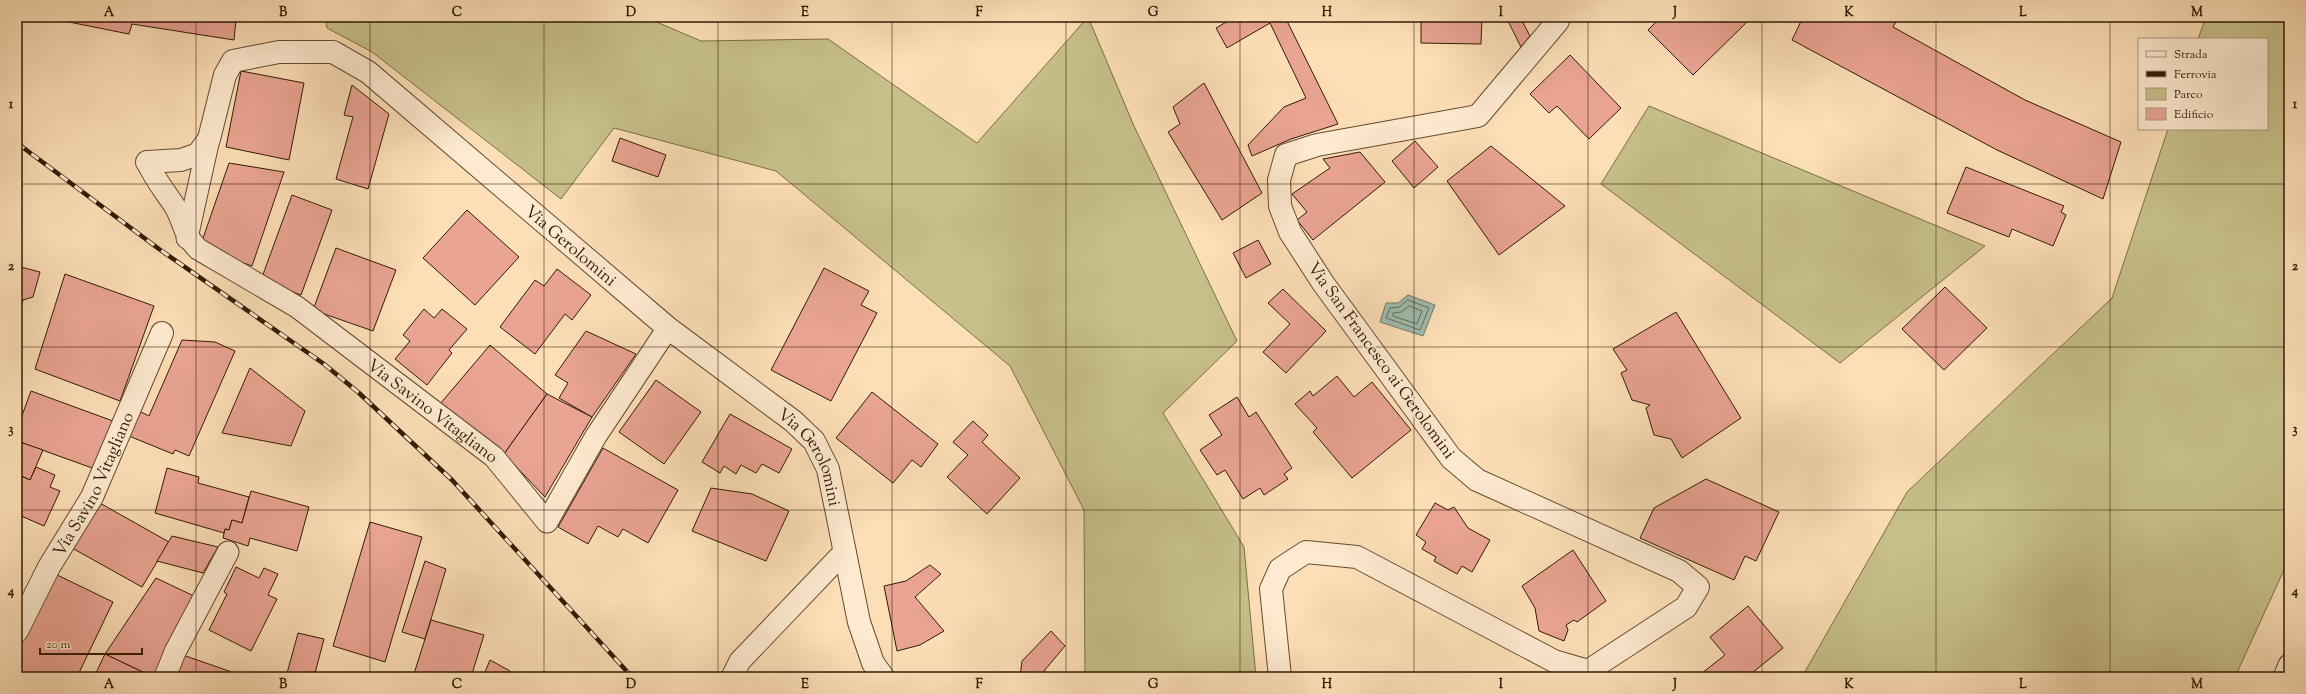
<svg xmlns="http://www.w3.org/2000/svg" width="2306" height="694" font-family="'Sorts Mill Goudy',serif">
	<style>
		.green { fill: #c7c089; stroke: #7c6e46 }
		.water { fill: #9fbcb0; stroke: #737c6b }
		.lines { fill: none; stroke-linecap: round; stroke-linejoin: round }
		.shore { stroke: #686c5a; stroke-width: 1 }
		.building { fill: #eaa494; stroke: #321b04 }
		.service-casing { stroke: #654c31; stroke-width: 23 }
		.minor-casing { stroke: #654c31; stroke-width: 24 }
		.service { stroke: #feead0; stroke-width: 21 }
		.minor { stroke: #feead0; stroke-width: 22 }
		.rail-casing { stroke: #321b04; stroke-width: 4.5 }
		.rail { stroke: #feead0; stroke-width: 3; stroke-dasharray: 9; stroke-linecap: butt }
		.grid { fill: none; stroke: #321b04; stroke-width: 1; stroke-opacity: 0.55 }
		.labels { text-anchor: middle; stroke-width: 3.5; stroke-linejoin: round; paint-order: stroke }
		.street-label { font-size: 17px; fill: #321b04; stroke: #feead0 }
		.neatline { fill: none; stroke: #321b04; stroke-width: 1.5 }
		.grid-label { font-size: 13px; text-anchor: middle; font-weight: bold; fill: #321b04 }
	</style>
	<rect width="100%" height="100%" fill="#fddfb7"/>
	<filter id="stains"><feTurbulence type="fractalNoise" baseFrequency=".005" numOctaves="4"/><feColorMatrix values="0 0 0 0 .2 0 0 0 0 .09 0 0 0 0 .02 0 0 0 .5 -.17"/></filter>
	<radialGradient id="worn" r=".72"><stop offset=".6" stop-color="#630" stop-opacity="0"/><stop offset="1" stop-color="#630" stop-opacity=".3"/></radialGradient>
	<g class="green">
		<polygon points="325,17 645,17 701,41 828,39 977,143 1088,17 1134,126 1237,341 1163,413 1244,547 1256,677 1085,677 1084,510 1010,366 776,171 614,128 561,199 372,52 327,28"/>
		<polygon points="2206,17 2289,17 2289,559 2235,677 1802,677 1907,492 2112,298 2168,129 2267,129 2267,39 2198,39"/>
		<polygon points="1649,106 1985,246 1840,363 1601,184"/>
	</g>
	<polygon class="water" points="1408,295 1435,305 1423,336 1380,322 1386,303 1398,303"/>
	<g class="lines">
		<g class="shore">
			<polygon points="1408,300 1429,308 1420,330 1386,318 1390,308 1399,307"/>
			<polygon points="1410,306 1422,311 1417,324 1393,316 1393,313 1401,312"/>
		</g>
	</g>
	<g class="building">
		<polygon points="65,17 240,17 236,20 234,40 132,24 129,34 64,21"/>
		<polygon points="1235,17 1285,17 1338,124 1291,139 1252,156 1248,145 1284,107 1306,98 1270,23 1227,48 1216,28"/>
		<polygon points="1421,17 1482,17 1481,44 1421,43"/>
		<polygon points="1506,17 1520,17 1530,36 1521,47"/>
		<polygon points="1661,17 1752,17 1693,75 1648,30"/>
		<polygon points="1803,17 1899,17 1893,27 2025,100 2121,142 2103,199 1997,150 1792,40"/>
		<polygon points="1570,55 1621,108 1589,139 1557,106 1549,113 1530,94"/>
		<polygon points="241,71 304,83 289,160 226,147"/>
		<polygon points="1204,83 1262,193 1222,220 1168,132 1180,124 1173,107"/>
		<polygon points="352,85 389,114 368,189 336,179 353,117 344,115"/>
		<polygon points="620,138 666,155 658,177 612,161"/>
		<polygon points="1415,141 1438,167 1414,188 1392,161"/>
		<polygon points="1491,146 1565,206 1499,255 1447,181"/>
		<polygon points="1360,152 1385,182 1313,240 1297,220 1307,212 1292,194 1330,168 1323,159"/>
		<polygon points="229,163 284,172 252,266 200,247"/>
		<polygon points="1966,167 2064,206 2061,212 2066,215 2053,246 2012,229 2009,237 1947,213"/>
		<polygon points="292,195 332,210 301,295 261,280"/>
		<polygon points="467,210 519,257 475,305 423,258"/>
		<polygon points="1258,240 1271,264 1246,278 1233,253"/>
		<polygon points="336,248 396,270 373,331 313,310"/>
		<polygon points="17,266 40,272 33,297 23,300 17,322"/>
		<polygon points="824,268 869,291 861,305 877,313 831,401 771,370"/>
		<polygon points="557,269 591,295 572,320 565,314 535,354 500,327 535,280 544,286"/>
		<polygon points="65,274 154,306 120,401 35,369"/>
		<polygon points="1945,287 1987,328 1944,370 1902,329"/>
		<polygon points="1283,289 1326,331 1286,373 1263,352 1290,324 1268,303"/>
		<polygon points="424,309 434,318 442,309 467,329 449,350 452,353 427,385 395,359 410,341 403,335"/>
		<polygon points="1676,312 1741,418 1682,458 1671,439 1654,435 1646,408 1650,405 1632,400 1621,373 1627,370 1613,349"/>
		<polygon points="586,331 636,354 592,417 559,398 568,383 555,375"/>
		<polygon points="182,340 215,342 235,351 189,456 175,450 173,454 129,436 139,411 149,416"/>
		<polygon points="490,345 547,394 504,454 440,404"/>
		<polygon points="250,368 305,411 291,446 222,433"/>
		<polygon points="1337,376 1354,397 1372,382 1411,430 1352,478 1313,432 1317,428 1295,404 1310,391 1313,396"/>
		<polygon points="656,380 701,412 664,464 619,432"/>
		<polygon points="31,391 113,421 95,469 17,441 17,429"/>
		<polygon points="872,392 938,444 921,467 912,460 893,483 836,438"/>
		<polygon points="547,394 592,417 545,497 504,454"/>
		<polygon points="1237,397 1249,417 1256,412 1292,468 1284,474 1288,479 1264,495 1260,488 1243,499 1225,470 1217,475 1200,450 1222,435 1209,415"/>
		<polygon points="730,414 792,449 779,473 762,464 756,473 741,465 736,474 724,466 720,473 702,462"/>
		<polygon points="973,421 988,435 982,442 1020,478 987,514 947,477 968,455 953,442"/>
		<polygon points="17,441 43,450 30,480 17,474"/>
		<polygon points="603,448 678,490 648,543 623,529 618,537 598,526 588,544 558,527"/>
		<polygon points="36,467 55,475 50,487 60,491 44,526 19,515 17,520 17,474 30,480"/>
		<polygon points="167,468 199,477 198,483 249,497 242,523 232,520 229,530 225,529 224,533 155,513"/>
		<polygon points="1706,479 1779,512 1756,561 1745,556 1734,580 1640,538 1654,508"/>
		<polygon points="711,488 752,494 789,511 766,561 692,531"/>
		<polygon points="251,491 309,507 297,551 250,538 248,546 223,538 225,529 229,530 232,520 242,523"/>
		<polygon points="98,502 169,542 142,587 72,548"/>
		<polygon points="1435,503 1448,510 1454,507 1468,528 1490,540 1472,572 1462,566 1457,574 1434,561 1436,557 1422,549 1426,542 1416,535"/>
		<polygon points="370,522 422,537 385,662 333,646"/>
		<polygon points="172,536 218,547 203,573 157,561"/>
		<polygon points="1573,550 1606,601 1577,622 1574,620 1566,625 1568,630 1564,641 1539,631 1535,608 1522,586"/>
		<polygon points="425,561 446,569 425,639 402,632"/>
		<polygon points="930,565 941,574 915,597 944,631 920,645 897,651 884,586 906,581"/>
		<polygon points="236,567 259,578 264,568 278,574 268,595 277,599 251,651 209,630 227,594 224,592"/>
		<polygon points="53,573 113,602 77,677 22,677 17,674 17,648"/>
		<polygon points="156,578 196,597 158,677 153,677 105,654"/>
		<polygon points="1748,606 1783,648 1747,677 1697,677 1725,655 1710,637"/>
		<polygon points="431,620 484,635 471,677 413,677"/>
		<polygon points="1051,631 1065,646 1044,671 1044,677 1020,677 1022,661"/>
		<polygon points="298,633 324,639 314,677 286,677"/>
		<polygon points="105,654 153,677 94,677"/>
		<polygon points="180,654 246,677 170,677"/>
		<polygon points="490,660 510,671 514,677 483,677"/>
	</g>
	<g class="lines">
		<g class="service-casing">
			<g id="service">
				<path id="s1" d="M 147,162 C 154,178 164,190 174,205 C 184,221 182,233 198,249 L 297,307 L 494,457 L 547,522 L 596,436 L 668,328"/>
				<polyline points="187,238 209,139"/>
				<polyline points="165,677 175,652 228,552"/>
				<polyline points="732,677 740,661 845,551"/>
				<polyline points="2284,677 2289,665"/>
			</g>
		</g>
		<g class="minor-casing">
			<g id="minor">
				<path id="s2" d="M 147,162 L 181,160 L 198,154 L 209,139 L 225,75 L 233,61 L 279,52 L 333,52 L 368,72 L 668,328 L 793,421 L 814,441 L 828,469 L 859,622 L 873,663 L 883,677"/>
				<path id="s3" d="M 17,631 L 49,567 L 92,497 L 162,333"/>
				<polyline points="1280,677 1271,589 1280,569 1306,552 1357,557 1554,661 1588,671 1686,607 1698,587 1679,571 1477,480 1451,458 1323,283 1290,232 1280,206 1279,180 1286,155 1317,145 1478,116 1558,21"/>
			</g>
		</g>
		<use href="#service" class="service"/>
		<use href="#minor" class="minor"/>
		<g class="rail-casing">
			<polyline id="rail" points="17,143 159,249 324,364 359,393 452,480 632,677"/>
		</g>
		<use href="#rail" class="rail"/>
	</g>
	<path class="grid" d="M 196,17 L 196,677M 370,17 L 370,677M 544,17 L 544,677M 718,17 L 718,677M 892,17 L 892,677M 1066,17 L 1066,677M 1240,17 L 1240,677M 1414,17 L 1414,677M 1588,17 L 1588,677M 1762,17 L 1762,677M 1936,17 L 1936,677M 2110,17 L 2110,677M 17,184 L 2289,184M 17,347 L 2289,347M 17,510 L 2289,510"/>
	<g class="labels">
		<g class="street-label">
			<text dy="6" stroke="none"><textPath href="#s2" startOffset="561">Via Gerolomini</textPath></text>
			<text transform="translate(1382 360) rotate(54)" y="6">Via San Francesco ai Gerolomini</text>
			<text dy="6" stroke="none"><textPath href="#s1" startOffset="387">Via Savino Vitagliano</textPath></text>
			<text dy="6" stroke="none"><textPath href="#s2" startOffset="885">Via Gerolomini</textPath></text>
			<text dy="6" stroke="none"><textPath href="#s3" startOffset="166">Via Savino Vitagliano</textPath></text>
		</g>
	</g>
	<rect width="2306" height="694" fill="none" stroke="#fddfb7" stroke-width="44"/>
	<rect x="2138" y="38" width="130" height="92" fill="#feead0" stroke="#ac977e"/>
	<rect x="2146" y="51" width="20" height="6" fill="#feead0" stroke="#ac977e"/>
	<text x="2174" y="58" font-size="12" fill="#321b04">Strada</text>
	<rect x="2146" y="71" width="20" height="6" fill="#321b04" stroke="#ac977e"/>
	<text x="2174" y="78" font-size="12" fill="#321b04">Ferrovia</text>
	<rect x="2146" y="88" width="20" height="12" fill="#c7c089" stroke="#ac977e"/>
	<text x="2174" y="98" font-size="12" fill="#321b04">Parco</text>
	<rect x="2146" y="108" width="20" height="12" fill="#eaa494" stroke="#ac977e"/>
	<text x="2174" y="118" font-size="12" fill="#321b04">Edificio</text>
	<path d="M40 648v6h102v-6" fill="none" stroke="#321b04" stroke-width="2"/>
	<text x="46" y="648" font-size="12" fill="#321b04" stroke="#feead0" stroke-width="3" paint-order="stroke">20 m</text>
	<rect x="22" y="22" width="2262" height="650" class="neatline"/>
	<g class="grid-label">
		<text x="109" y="16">A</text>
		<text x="283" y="16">B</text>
		<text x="457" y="16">C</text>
		<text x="631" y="16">D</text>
		<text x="805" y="16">E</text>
		<text x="979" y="16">F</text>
		<text x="1153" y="16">G</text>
		<text x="1327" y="16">H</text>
		<text x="1501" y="16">I</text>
		<text x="1675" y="16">J</text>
		<text x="1849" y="16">K</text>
		<text x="2023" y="16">L</text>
		<text x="2197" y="16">M</text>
		<text x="11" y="108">1</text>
		<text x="2295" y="108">1</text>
		<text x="11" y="270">2</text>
		<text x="2295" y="270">2</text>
		<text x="11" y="433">3</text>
		<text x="2295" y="433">3</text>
		<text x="11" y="595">4</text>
		<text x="2295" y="595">4</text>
		<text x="109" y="688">A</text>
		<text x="283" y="688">B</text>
		<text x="457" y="688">C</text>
		<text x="631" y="688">D</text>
		<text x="805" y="688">E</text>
		<text x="979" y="688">F</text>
		<text x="1153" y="688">G</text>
		<text x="1327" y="688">H</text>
		<text x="1501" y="688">I</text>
		<text x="1675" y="688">J</text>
		<text x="1849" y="688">K</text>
		<text x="2023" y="688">L</text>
		<text x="2197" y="688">M</text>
	</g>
	<rect width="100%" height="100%" filter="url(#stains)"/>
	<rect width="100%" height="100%" fill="url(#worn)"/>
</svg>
